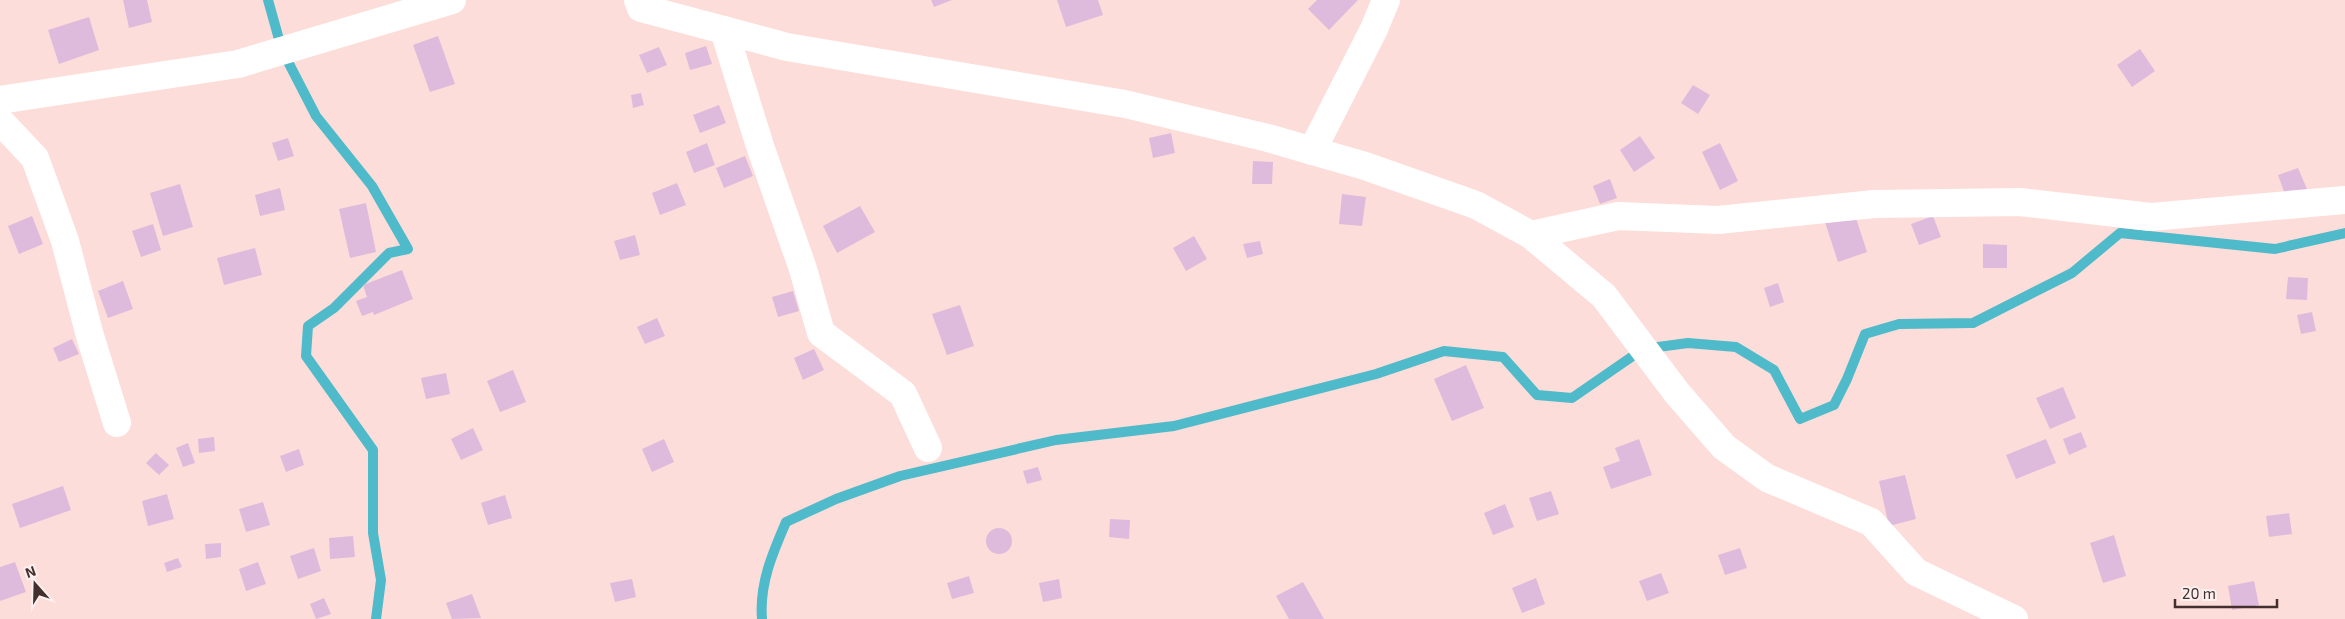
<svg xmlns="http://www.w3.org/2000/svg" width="2345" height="619" font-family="'Exo 2',sans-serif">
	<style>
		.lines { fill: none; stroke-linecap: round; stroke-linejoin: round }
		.stream { stroke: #4fbac9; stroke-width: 10 }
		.building { fill: #debbdc }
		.minor { stroke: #fff; stroke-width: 28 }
	</style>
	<rect width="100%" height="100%" fill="#fdddd9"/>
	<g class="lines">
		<g class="stream">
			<polyline points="268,0 282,50 316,116 372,186 408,249 389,253 334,308 308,326 306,356 373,450 373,533 381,580 376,619"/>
			<path d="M 762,619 C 759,584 773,552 786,522 L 836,499 L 900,476 L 1056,440 L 1174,426 L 1376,374 L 1444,351 L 1503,357 L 1537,395 L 1572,398 L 1643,349 L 1688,343 L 1736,347 L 1774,370 L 1800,419 L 1834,405 L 1847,379 L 1865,334 L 1899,324 L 1973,323 L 2072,273 L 2120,233 L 2275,249 L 2345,233"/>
		</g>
	</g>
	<g class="building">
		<polygon points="123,0 147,0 152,22 129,28"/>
		<polygon points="931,0 952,0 934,7"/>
		<polygon points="1057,0 1098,0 1103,15 1066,27"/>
		<polygon points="1317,0 1358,0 1329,30 1308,9"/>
		<polygon points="89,17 99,50 59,64 48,30"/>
		<polygon points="438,36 455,84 430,92 413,45"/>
		<polygon points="706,46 712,64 690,70 685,53"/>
		<polygon points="659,47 667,65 647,73 639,55"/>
		<polygon points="2140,49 2155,71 2132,87 2117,65"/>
		<polygon points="1693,85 1710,95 1698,114 1681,103"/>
		<polygon points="641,93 644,105 633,108 631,95"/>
		<polygon points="719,105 726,123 700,133 693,115"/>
		<polygon points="1171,133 1175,153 1153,158 1149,138"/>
		<polygon points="1640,136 1655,158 1634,172 1620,150"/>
		<polygon points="288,138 294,156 278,161 272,143"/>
		<polygon points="707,143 715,165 694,173 686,152"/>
		<polygon points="1720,143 1738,181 1720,190 1702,152"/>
		<polygon points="745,156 753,176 724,188 716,168"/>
		<polygon points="1253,161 1273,162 1272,184 1252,184"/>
		<polygon points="2298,168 2307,189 2286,197 2278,175"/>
		<polygon points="1610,179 1617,198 1600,204 1593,186"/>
		<polygon points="677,183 686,205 660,215 652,193"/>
		<polygon points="180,184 193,227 163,236 150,193"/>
		<polygon points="280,188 285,210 260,216 255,195"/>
		<polygon points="1342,194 1366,197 1362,226 1339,224"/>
		<polygon points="366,203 376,252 350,258 339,209"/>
		<polygon points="860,206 875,232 837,253 823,226"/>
		<polygon points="1853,209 1867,252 1838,262 1824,219"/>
		<polygon points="32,216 43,244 19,254 8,226"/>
		<polygon points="1933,216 1941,237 1919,245 1911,224"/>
		<polygon points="153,224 161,250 141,257 132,231"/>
		<polygon points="635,235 640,255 620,260 614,241"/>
		<polygon points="1194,236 1207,259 1186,271 1173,248"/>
		<polygon points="1260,241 1263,254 1247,258 1243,244"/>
		<polygon points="1983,244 2007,245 2007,268 1983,268"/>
		<polygon points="255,248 262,275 224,285 217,258"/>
		<polygon points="402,270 413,299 374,315 373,312 362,316 356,301 367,297 363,285"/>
		<polygon points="2288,277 2308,278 2307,300 2286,299"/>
		<polygon points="123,281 133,309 108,318 98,291"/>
		<polygon points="1778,283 1784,302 1770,307 1764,288"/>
		<polygon points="793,291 799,311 778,317 772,297"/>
		<polygon points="960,305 974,346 947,355 932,314"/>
		<polygon points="2312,312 2316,331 2301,334 2297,315"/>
		<polygon points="657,318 665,336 645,344 637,327"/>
		<polygon points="72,339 79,354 59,362 53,348"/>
		<polygon points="814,349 824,370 803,380 794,358"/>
		<polygon points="1466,365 1484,408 1452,421 1434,379"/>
		<polygon points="513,370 526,402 500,412 487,381"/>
		<polygon points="446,373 450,394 426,399 421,378"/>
		<polygon points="2063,387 2076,418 2050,429 2036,398"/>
		<polygon points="473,428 483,450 461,460 451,439"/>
		<polygon points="2081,432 2087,447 2069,455 2063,439"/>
		<polygon points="214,437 215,451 199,453 198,439"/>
		<polygon points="664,439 674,462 652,472 642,449"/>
		<polygon points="1639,439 1652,475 1611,489 1603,467 1620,461 1615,448"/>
		<polygon points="2046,439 2056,463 2016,479 2006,455"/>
		<polygon points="188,443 195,463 183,467 176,448"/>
		<polygon points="299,449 304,465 286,472 280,456"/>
		<polygon points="156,453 169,465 159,475 146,463"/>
		<polygon points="1038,467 1042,480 1027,484 1023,471"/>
		<polygon points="1905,475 1916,519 1889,526 1879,481"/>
		<polygon points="63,486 71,510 20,528 12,504"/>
		<polygon points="1551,491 1559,514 1537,521 1529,498"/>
		<polygon points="167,494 174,519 148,526 142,501"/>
		<polygon points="505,495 512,518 488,525 481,503"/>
		<polygon points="263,502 270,525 246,532 239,509"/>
		<polygon points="1505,504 1514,527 1493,535 1484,513"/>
		<polygon points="2289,513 2292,534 2269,537 2266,516"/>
		<polygon points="1110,519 1130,520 1129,539 1109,537"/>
		<circle cx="999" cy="541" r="13"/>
		<polygon points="2114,535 2126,576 2103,583 2090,543"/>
		<polygon points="353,536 355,557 330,559 329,538"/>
		<polygon points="221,543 221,557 206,559 205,544"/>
		<polygon points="314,548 321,571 298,579 290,556"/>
		<polygon points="1740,548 1747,568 1725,575 1718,555"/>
		<polygon points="178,558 182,567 167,572 164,563"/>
		<polygon points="15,562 26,592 0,601 0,567"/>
		<polygon points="258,562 266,584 246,591 239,569"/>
		<polygon points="1661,573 1669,593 1647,601 1639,581"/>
		<polygon points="969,576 974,593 952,599 947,583"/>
		<polygon points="1536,578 1545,604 1522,613 1512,588"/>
		<polygon points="632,579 636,597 615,602 610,583"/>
		<polygon points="1059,579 1062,598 1043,602 1039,583"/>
		<polygon points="2254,581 2259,605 2232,610 2228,586"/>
		<polygon points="1303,582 1324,619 1289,619 1276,596"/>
		<polygon points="472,594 481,618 452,619 446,603"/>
		<polygon points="324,598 331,614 316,619 310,604"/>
	</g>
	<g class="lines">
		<g class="minor">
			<polyline points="638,0 641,8 787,47 1125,104 1268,138 1365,166 1476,205 1531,235 1604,296 1677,393 1724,447 1767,478 1871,522 1916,572 2014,619"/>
			<polyline points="724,30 760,146 803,269 821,333 903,394 928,448"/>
			<polyline points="0,100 238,64 452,0"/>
			<polyline points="0,121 35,158 65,241 90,336 117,423"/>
			<polyline points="1312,151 1374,29 1386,0"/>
			<polyline points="1531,235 1618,216 1718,220 1874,204 2020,202 2151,217 2345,200"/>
		</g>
	</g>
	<g transform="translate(35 584) rotate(340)" stroke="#fbf0ef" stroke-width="4" paint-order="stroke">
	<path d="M0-4L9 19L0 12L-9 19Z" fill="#432f2d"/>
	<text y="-8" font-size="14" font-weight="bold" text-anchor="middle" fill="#432f2d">N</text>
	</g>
	<path d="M2175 599v8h102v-8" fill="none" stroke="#432f2d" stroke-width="2.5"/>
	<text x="2182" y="599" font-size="15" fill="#432f2d" stroke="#fbf0ef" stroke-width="4" paint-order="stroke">20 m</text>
</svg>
